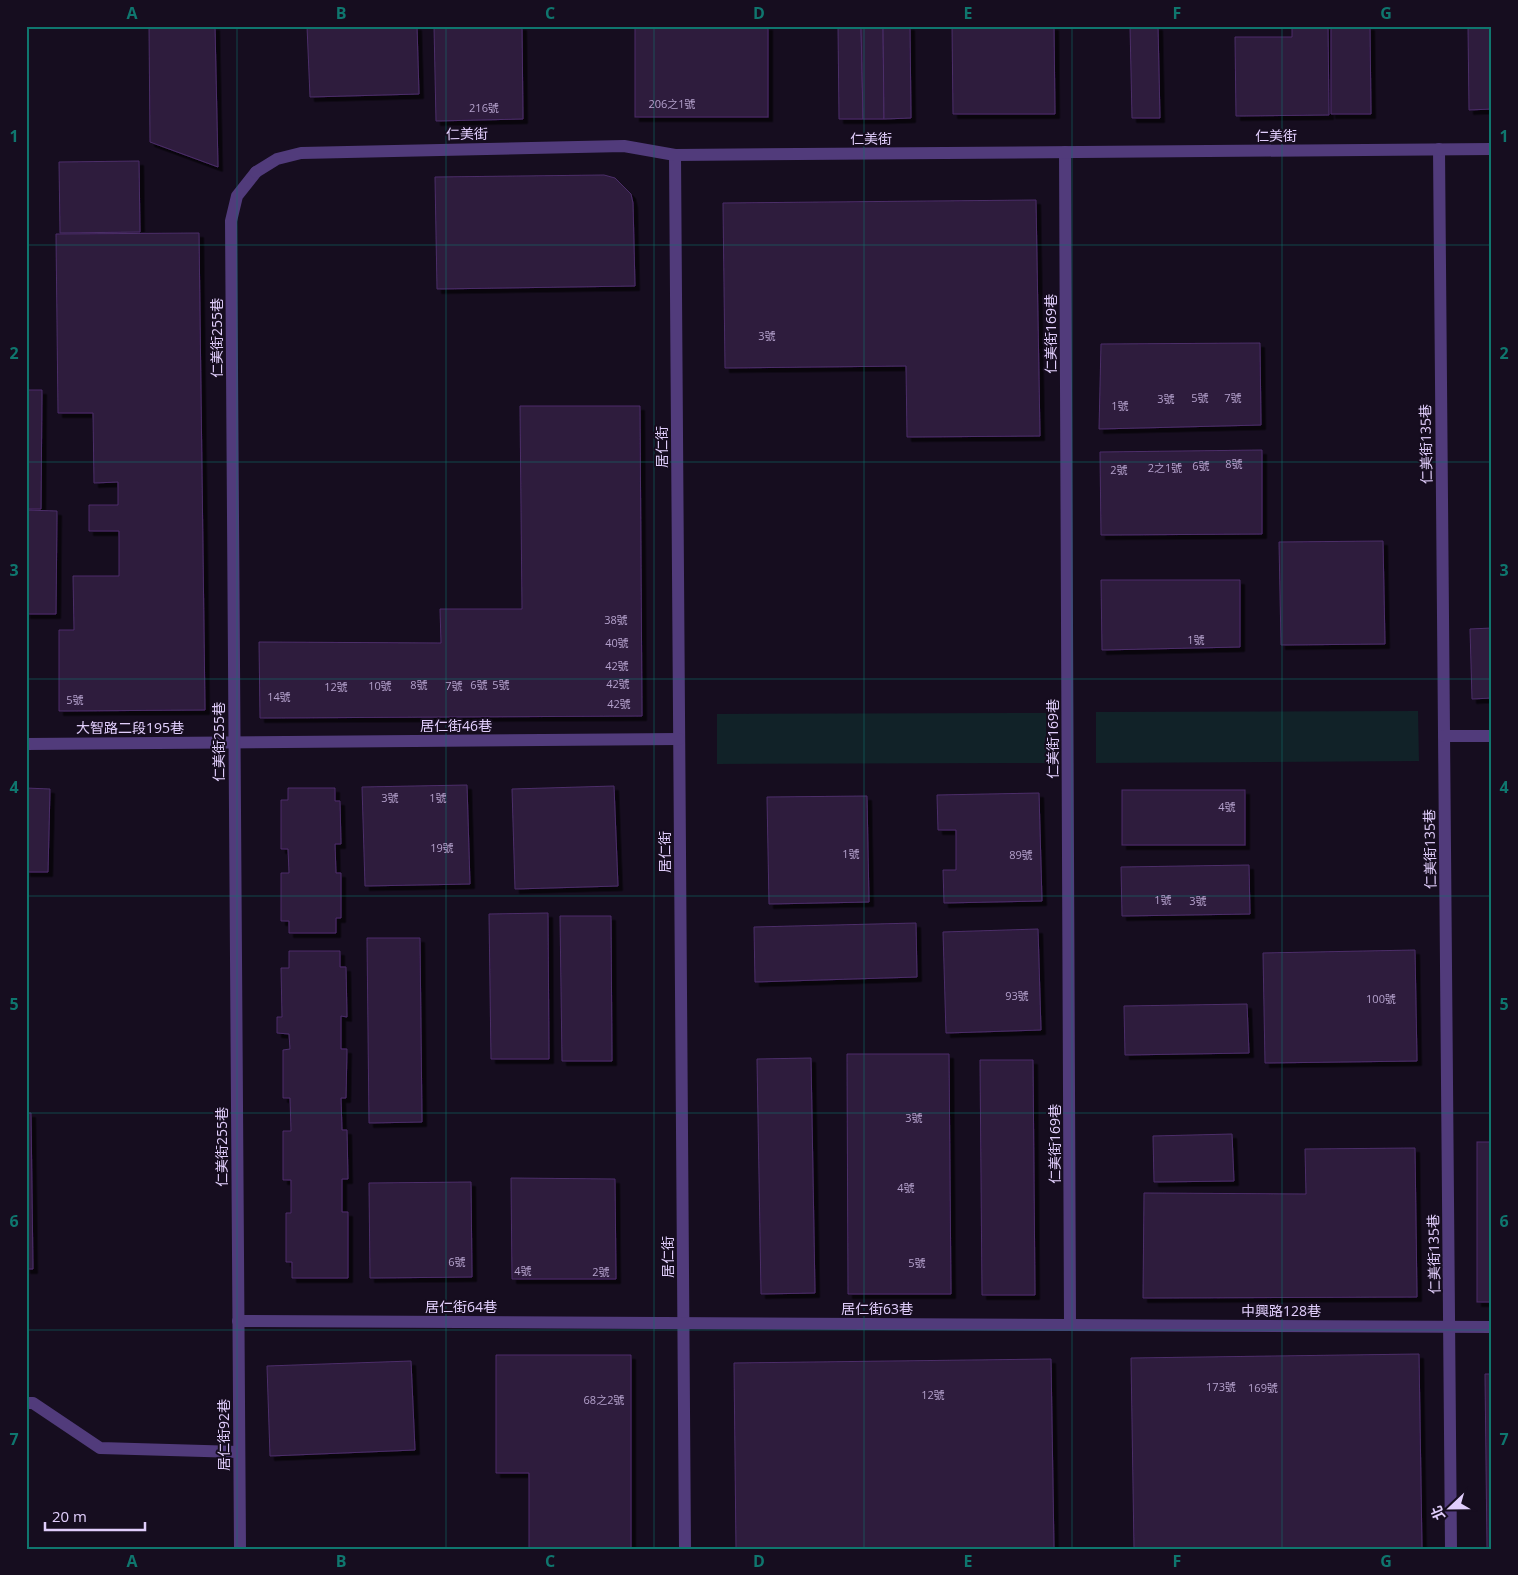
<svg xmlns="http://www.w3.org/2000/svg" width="1518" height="1575" font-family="'Open Sans','Noto Sans TC',sans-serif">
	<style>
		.green { fill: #112228 }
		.building { fill: #2d1b3e; stroke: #4c2e69; filter: url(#shadow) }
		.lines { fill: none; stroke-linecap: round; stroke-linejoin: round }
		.service { stroke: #513b7b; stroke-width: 12 }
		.minor { stroke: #513b7b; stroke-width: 12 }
		.tertiary { stroke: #513b7b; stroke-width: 12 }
		.grid { fill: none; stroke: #0f766e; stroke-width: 1; stroke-opacity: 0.55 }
		.labels { text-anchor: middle; stroke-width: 4; stroke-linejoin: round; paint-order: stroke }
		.number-label { font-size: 11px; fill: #b4a1cc }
		.street-label { font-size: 14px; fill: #e1cefc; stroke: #160d1f }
		.neatline { fill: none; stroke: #0f766e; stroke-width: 2 }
		.grid-label { font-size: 16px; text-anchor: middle; font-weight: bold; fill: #0f766e }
	</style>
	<defs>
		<filter id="shadow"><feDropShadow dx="4.5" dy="4.5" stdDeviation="0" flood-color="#0009"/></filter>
	</defs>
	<rect width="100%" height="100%" fill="#160d1f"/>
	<g class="green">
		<polygon points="1418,711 1419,761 1096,763 1096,712"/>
		<polygon points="1046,713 1046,763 717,764 717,714"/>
	</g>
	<g class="building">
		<polygon points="149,26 215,26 218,167 150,142"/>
		<polygon points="307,26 417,26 419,94 310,97"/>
		<polygon points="434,26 522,26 523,119 436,121"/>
		<rect x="635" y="26" width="133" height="91"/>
		<polygon points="838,26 861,26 863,119 839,119"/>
		<polygon points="861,26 883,26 884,119 863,119"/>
		<polygon points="883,26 910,26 911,118 884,119"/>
		<polygon points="952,26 1054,26 1055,114 953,114"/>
		<polygon points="1130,26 1158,26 1160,118 1132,118"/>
		<polygon points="1292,26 1328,26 1329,115 1236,116 1235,37 1292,37"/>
		<polygon points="1331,26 1370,26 1371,114 1331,114"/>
		<polygon points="1468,26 1492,26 1492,109 1469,110"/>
		<polygon points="139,161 140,232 60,233 59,162"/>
		<polygon points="604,175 615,178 631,194 633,203 635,286 437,289 435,177"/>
		<polygon points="1036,200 1040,436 907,437 906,366 725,368 723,203"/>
		<polygon points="199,233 205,710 59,711 59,630 74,630 73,576 119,576 119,531 89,531 89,505 118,505 118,482 94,483 93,413 58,413 56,234"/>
		<polygon points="1260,343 1261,425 1099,429 1101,344"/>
		<polygon points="26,390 42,390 41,509 26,509"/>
		<polygon points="520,406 640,406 642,716 260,718 259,642 441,643 440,609 522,609"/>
		<polygon points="1262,450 1262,534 1101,535 1100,452"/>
		<polygon points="26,510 57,511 56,614 26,614"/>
		<polygon points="1383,541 1385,644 1281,645 1279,542"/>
		<polygon points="1101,580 1240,580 1240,647 1102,650"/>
		<polygon points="1492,628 1492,698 1472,699 1470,629"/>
		<polygon points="467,785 470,884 365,886 362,787"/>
		<polygon points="614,786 618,886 515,889 512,789"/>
		<polygon points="26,788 50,789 48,872 26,872"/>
		<polygon points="288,788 335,788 335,801 340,801 341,844 335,844 336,873 341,873 341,918 336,918 336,933 289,933 289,921 281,921 281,873 289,873 288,849 281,849 281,800 288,800"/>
		<rect x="1122" y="790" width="123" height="55"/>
		<polygon points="1039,793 1042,901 944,903 943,870 956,870 956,830 938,830 937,795"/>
		<polygon points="867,796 869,902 769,904 767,797"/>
		<polygon points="1249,865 1250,914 1122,916 1121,867"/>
		<polygon points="548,913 549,1059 491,1059 489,914"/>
		<polygon points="560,916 611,916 612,1061 562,1061"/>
		<polygon points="916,923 917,977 755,982 754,927"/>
		<polygon points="1038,929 1041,1030 946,1033 943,932"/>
		<polygon points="367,938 420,938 422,1122 369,1123"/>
		<polygon points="1415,950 1417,1061 1265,1063 1263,953"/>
		<polygon points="289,951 340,951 340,967 346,967 347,1017 341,1016 341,1049 347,1049 346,1098 341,1098 342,1130 347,1130 348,1179 342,1179 342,1212 348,1212 348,1278 292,1278 292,1262 286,1262 286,1213 291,1213 291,1180 283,1180 283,1131 291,1131 290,1098 283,1098 283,1050 290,1049 289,1034 277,1033 277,1017 282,1017 281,968 289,968"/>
		<polygon points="1247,1004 1249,1053 1125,1055 1124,1006"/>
		<polygon points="847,1054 949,1054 951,1294 848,1294"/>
		<polygon points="811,1058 815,1293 761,1294 757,1059"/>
		<polygon points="980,1060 1033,1060 1035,1295 982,1295"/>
		<polygon points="26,1113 31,1113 33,1269 26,1269"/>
		<polygon points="1232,1134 1234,1181 1154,1182 1153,1136"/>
		<rect x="1477" y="1142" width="15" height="160"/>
		<polygon points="1415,1148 1417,1297 1143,1298 1144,1193 1306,1194 1305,1149"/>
		<polygon points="511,1178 615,1179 616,1279 512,1279"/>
		<polygon points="471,1182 472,1277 370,1278 369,1183"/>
		<polygon points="1419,1354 1422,1549 1134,1549 1131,1358"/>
		<polygon points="496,1355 631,1355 631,1549 529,1549 529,1473 496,1473"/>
		<polygon points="1051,1359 1054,1549 736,1549 734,1363"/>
		<polygon points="411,1361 415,1450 270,1456 267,1366"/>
		<polygon points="1485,1374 1492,1374 1492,1549 1487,1549"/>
	</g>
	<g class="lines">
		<polyline class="service" points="26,1403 33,1403 100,1448 239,1452"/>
		<g class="minor">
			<polyline points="1439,149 1451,1549"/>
			<polyline points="1065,152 1070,1325"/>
			<polyline points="675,155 685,1549"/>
			<polyline points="1444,736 1492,736"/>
			<polyline points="26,744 679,739"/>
			<polyline points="238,1321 1492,1327"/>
			<polyline points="240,1549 231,221 237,196 256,172"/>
		</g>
		<polyline class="tertiary" points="256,172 277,159 301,153 624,146 675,155 1492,149"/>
	</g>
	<path class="grid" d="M 237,26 L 237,1549M 446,26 L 446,1549M 654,26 L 654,1549M 864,26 L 864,1549M 1072,26 L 1072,1549M 1282,26 L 1282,1549M 26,245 L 1492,245M 26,462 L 1492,462M 26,679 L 1492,679M 26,896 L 1492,896M 26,1113 L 1492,1113M 26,1330 L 1492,1330"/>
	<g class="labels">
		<g class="number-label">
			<text x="672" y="108">206之1號</text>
			<text x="484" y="112">216號</text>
			<text x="767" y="340">3號</text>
			<text x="1200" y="402">5號</text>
			<text x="1233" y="402">7號</text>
			<text x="1166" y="403">3號</text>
			<text x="1120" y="410">1號</text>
			<text x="1234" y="468">8號</text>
			<text x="1201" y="470">6號</text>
			<text x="1165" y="472">2之1號</text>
			<text x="1119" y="474">2號</text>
			<text x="616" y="624">38號</text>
			<text x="1196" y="644">1號</text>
			<text x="617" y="647">40號</text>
			<text x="617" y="670">42號</text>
			<text x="618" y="688">42號</text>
			<text x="419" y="689">8號</text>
			<text x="479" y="689">6號</text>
			<text x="501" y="689">5號</text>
			<text x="380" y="690">10號</text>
			<text x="454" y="690">7號</text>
			<text x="336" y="691">12號</text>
			<text x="279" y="701">14號</text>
			<text x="75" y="704">5號</text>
			<text x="619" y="708">42號</text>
			<text x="390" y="802">3號</text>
			<text x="438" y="802">1號</text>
			<text x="1227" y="811">4號</text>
			<text x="442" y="852">19號</text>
			<text x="851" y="858">1號</text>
			<text x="1021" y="859">89號</text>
			<text x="1163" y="904">1號</text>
			<text x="1198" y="905">3號</text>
			<text x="1017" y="1000">93號</text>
			<text x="1381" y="1003">100號</text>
			<text x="914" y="1122">3號</text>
			<text x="906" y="1192">4號</text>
			<text x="457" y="1266">6號</text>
			<text x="917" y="1267">5號</text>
			<text x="523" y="1275">4號</text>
			<text x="601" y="1276">2號</text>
			<text x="1221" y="1391">173號</text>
			<text x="1263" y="1392">169號</text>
			<text x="933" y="1399">12號</text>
			<text x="604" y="1404">68之2號</text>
		</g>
		<g class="street-label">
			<text transform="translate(467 134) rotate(-1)" y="5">仁美街</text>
			<text x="1276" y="141">仁美街</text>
			<text x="871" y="144">仁美街</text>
			<text transform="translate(1051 334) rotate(-90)" y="5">仁美街169巷</text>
			<text transform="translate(217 338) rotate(-90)" y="5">仁美街255巷</text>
			<text transform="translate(1426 444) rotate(-91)" y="5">仁美街135巷</text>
			<text transform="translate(662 447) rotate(-90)" y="5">居仁街</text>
			<text x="456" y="731">居仁街46巷</text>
			<text x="130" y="733">大智路二段195巷</text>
			<text transform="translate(1053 739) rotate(-90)" y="5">仁美街169巷</text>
			<text transform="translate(219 742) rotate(-90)" y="5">仁美街255巷</text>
			<text transform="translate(1430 849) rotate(-91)" y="5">仁美街135巷</text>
			<text transform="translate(665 852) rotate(-90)" y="5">居仁街</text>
			<text transform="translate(1055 1144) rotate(-90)" y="5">仁美街169巷</text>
			<text transform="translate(222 1147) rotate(-90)" y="5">仁美街255巷</text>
			<text transform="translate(1434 1254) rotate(-91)" y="5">仁美街135巷</text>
			<text transform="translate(668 1257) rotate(-90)" y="5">居仁街</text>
			<text x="461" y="1312">居仁街64巷</text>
			<text x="877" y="1314">居仁街63巷</text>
			<text x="1281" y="1316">中興路128巷</text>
			<text transform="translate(224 1435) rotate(-90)" y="5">居仁街92巷</text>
		</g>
	</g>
	<rect width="1518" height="1575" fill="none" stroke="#160d1f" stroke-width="55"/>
	<g transform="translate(1450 1508) rotate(248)" stroke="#160d1f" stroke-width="4" paint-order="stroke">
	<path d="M0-4L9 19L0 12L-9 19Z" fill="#e1cefc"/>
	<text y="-8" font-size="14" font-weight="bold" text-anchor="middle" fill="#e1cefc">北</text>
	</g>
	<path d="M45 1522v8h100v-8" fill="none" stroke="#e1cefc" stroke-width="2.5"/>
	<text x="52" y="1522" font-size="15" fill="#e1cefc" stroke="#160d1f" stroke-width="4" paint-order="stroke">20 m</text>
	<rect x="28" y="28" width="1462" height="1520" class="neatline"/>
	<g class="grid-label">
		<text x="132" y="19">A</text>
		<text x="341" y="19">B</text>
		<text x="550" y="19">C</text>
		<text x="759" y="19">D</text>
		<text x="968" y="19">E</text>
		<text x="1177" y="19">F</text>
		<text x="1386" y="19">G</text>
		<text x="14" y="142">1</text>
		<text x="1504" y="142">1</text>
		<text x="14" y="359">2</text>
		<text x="1504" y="359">2</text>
		<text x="14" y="576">3</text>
		<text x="1504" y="576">3</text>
		<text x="14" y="793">4</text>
		<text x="1504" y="793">4</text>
		<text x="14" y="1010">5</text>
		<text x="1504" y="1010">5</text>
		<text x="14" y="1227">6</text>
		<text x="1504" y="1227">6</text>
		<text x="14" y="1445">7</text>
		<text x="1504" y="1445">7</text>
		<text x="132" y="1567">A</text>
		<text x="341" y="1567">B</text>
		<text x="550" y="1567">C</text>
		<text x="759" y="1567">D</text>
		<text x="968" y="1567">E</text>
		<text x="1177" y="1567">F</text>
		<text x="1386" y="1567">G</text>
	</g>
</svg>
